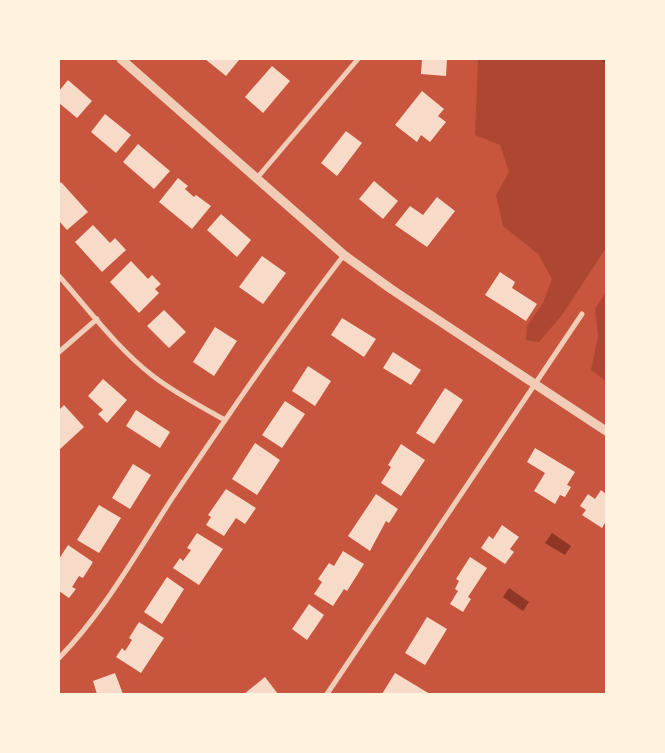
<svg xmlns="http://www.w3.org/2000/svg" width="665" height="753" font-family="'Titillium Web',sans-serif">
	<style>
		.green { fill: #ae4732 }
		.water { fill: #8f3625 }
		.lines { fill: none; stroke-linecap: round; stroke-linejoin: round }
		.stream { stroke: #8f3625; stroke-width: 4.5 }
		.building { fill: #f7dbc8 }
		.minor { stroke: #f1ccb7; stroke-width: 5 }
		.tertiary { stroke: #f1ccb7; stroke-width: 9 }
	</style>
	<rect width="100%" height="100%" fill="#c8553d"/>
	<g class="green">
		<polygon points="478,59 606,59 606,248 562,315 539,342 526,340 527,326 543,303 552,279 538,254 503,226 496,195 509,172 500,145 475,135"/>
		<polygon points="606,292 606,381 591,370 598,336 595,309"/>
	</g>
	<g class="water">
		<polygon points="552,533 571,546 565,555 545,543"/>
		<polygon points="509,588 529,602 523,611 503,597"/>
	</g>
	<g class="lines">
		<polyline class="stream" points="603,59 606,61"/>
	</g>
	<g class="building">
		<polygon points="205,59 238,59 239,60 226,76"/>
		<polygon points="422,59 447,59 446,76 421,74"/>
		<polygon points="272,66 290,81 263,113 245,97"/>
		<polygon points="68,80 92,101 77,118 59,103 59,91"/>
		<polygon points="422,91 444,109 438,116 446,122 430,142 421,135 417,142 395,125"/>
		<polygon points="105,114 131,135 116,153 91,132"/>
		<polygon points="346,131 362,143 337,176 321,163"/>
		<polygon points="138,144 170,171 154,189 123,162"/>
		<polygon points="178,178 188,186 185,189 194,197 196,195 211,206 192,229 159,202"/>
		<polygon points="374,181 398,201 383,219 359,199"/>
		<polygon points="61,182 88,212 67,230 59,221 59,184"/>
		<polygon points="437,197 455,211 427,247 395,225 410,206 423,215"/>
		<polygon points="221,214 251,240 237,257 207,230"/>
		<polygon points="93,225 110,243 115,238 126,250 102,272 75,242"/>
		<polygon points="262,256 286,273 263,304 239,287"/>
		<polygon points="131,261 148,279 152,275 161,284 155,289 159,293 139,313 110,282"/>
		<polygon points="500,272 515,282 512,288 537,304 526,321 485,295"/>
		<polygon points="164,310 186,332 169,348 147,326"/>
		<polygon points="342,318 376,339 364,357 331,335"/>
		<polygon points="215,327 237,341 214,376 193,362"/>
		<polygon points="393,352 421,370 411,385 383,368"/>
		<polygon points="308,366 331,381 315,406 292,391"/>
		<polygon points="103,379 127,400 107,423 98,414 103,410 88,396"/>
		<polygon points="445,388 463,400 434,444 416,433"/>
		<polygon points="285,401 305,414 282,448 262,435"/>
		<polygon points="64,405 84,427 59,450 59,410"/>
		<polygon points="136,410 170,432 160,448 126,426"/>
		<polygon points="255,443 280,460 257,495 232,479"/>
		<polygon points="401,444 425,460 401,496 381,483 391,467 388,465"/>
		<polygon points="535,448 575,472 567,485 571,487 565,497 560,495 555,504 534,491 545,473 527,462"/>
		<polygon points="133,464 151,475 130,509 112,498"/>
		<polygon points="226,489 256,508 245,524 236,518 224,536 206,525 211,517 208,515"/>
		<polygon points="601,490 606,494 606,521 602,528 582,515 586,510 580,506 588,494 595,499"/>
		<polygon points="376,494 398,509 389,523 386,521 370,551 348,536"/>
		<polygon points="99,505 121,518 99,553 77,540"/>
		<polygon points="502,525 519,537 510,549 514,552 505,564 481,548 489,536 493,539"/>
		<polygon points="197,533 223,549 199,585 173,568 180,558 183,561 191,550 187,548"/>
		<polygon points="68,545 93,562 83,578 79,576 72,587 76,589 69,598 59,591 59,559"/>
		<polygon points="343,551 364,564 347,591 344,589 333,606 314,594 322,582 318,579 329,563 334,566"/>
		<polygon points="470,557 487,568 468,597 471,599 463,612 450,604 458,591 455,589 459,581 456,579"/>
		<polygon points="167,577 184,589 162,624 144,612"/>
		<polygon points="309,604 324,615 307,640 292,629"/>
		<polygon points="427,617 447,629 425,665 405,653"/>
		<polygon points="139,622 164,638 141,673 116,657 122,648 125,651 132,640 129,638"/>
		<polygon points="115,673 123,694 97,694 93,681"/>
		<polygon points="395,673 430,694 382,694"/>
		<polygon points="265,677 278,694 244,694"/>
	</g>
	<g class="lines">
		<g class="minor">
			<polyline points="257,178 358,59"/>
			<path d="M 59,276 C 89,310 117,348 153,376 C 175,393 200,406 225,420"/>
			<polyline points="59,352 97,319"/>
			<path d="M 59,658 C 104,612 136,554 171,500 C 227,417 283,334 344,255"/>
			<polyline points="327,694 582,314"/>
		</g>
		<polyline class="tertiary" points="121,59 344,255 391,289 606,431"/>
	</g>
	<rect width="665" height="753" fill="none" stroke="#fff3e0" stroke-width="120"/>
</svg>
